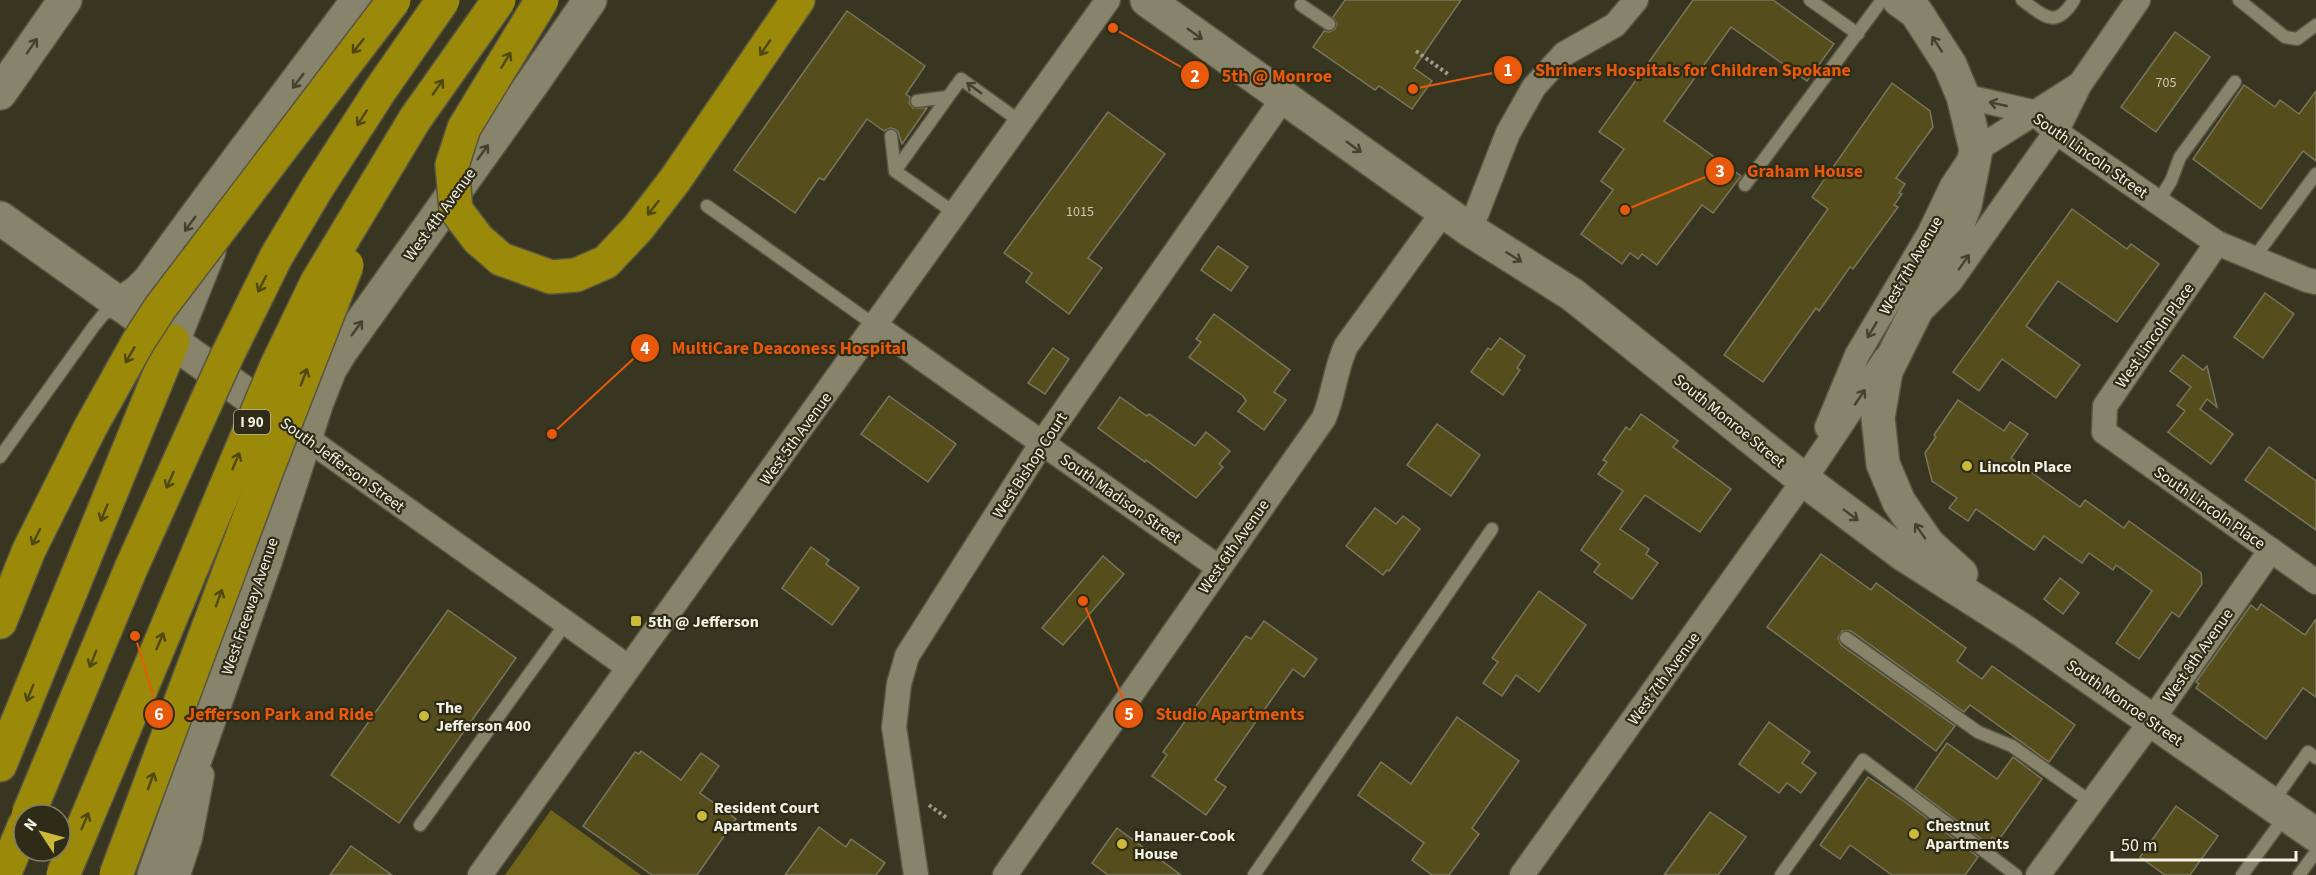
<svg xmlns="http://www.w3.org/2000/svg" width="2316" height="875" font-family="'Source Sans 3',sans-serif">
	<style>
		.forest { fill: #6f631a }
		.building { fill: #554d1c; stroke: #79765e; stroke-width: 1.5 }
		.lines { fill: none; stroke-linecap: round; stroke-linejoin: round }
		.lane-casing { stroke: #575441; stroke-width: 15 }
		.street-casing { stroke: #575441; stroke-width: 27 }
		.secondary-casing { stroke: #575441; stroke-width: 36 }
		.highway-casing { stroke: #575441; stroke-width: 36 }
		.path { stroke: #9e9b8a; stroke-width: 4; stroke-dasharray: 3 3; stroke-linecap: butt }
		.lane { stroke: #88846c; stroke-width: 12 }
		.street { stroke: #88846c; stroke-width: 24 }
		.secondary { stroke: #88846c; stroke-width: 33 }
		.highway { stroke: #9b8a09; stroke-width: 33 }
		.highway-bridge-casing { stroke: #575441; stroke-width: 36; stroke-linecap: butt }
		.highway-bridge { stroke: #9b8a09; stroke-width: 33 }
		.oneway { stroke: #44412c }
		.oneway2 { stroke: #4f4812 }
		.poi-dot { fill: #cdb938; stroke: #2e2b16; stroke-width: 2 }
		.labels { text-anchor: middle; stroke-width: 4.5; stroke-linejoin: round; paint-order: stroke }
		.number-label { font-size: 14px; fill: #ccc9b3 }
		.shield { fill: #2e2b16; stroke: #b9b6a7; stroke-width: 1.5 }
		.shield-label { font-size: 15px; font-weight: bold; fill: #f4f2e5 }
		.street-label { font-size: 16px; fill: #f4f2e5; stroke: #2e2b16 }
		.poi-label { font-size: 16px; font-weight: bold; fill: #f4f2e5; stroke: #2e2b16; text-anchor: start }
		.leader { fill: none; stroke: #e8590c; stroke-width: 2 }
		.callout-dot { fill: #e8590c; stroke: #2e2b16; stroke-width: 2 }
		.mark-label { font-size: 18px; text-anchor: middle; font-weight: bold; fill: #fff }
		.callout-label { font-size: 18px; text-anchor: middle; font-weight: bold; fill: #e8590c; stroke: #2e2b16; stroke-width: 4.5; stroke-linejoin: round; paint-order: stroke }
	</style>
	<rect width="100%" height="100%" fill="#383520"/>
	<polygon class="forest" points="551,810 641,875 505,875"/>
	<g class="building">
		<polygon points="1345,0 1461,0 1414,68 1432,81 1412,109 1379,86 1375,90 1313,47 1324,31 1329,32 1335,29 1337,24 1333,17"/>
		<polygon points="1693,0 1773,0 1834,44 1807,81 1731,27 1664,121 1741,176 1713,213 1702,205 1657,265 1642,254 1638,259 1630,253 1622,264 1581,234 1613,190 1601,181 1624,149 1599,132"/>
		<polygon points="847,11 925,66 906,94 910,97 909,103 913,108 927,108 902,144 898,132 895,129 890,128 884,131 867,119 824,180 819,178 795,213 734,170"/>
		<polygon points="2175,32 2210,57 2156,132 2121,107"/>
		<polygon points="1892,83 1930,111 1933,127 1896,178 1905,184 1899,193 1902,194 1894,205 1898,207 1853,269 1850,267 1819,311 1816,308 1763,382 1724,355 1828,209 1812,197"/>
		<polygon points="2244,85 2275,107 2280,100 2299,114 2316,91 2316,161 2303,151 2261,209 2193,159"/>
		<polygon points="1108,112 1165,154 1088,258 1102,268 1069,314 1026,282 1032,273 1004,253"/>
		<polygon points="2072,209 2127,249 2131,244 2159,264 2117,322 2058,281 2026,326 2080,365 2056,398 2002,359 1979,391 1953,372"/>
		<polygon points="1218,246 1248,267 1231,291 1201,270"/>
		<polygon points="2265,293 2294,314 2263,358 2234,337"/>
		<polygon points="1214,314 1290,370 1274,392 1286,400 1264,430 1238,411 1246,401 1243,396 1189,357 1201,342 1196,339"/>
		<polygon points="1500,338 1525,356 1517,368 1520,370 1503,395 1471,372 1488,348 1491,350"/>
		<polygon points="1053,348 1069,359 1045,394 1028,383"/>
		<polygon points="2183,355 2203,370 2207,366 2217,407 2207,399 2200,409 2233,434 2211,464 2168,432 2185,411 2177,405 2191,387 2170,371"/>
		<polygon points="889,396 956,444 928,482 861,434"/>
		<polygon points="1120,397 1147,416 1149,414 1195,446 1206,432 1230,451 1219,464 1223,467 1196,498 1146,460 1145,462 1098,428"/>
		<polygon points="1958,400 2004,431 2010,422 2028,434 2011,458 2080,507 2085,500 2124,528 2129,521 2201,573 2202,584 2179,617 2172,612 2139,659 2116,643 2152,591 2116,565 2113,570 2089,553 2082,563 2044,536 2034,550 1976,509 1968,521 1949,508 1957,498 1932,481 1925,453 1936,437 1934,435"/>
		<polygon points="1641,414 1678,441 1673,447 1731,489 1700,532 1645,495 1620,529 1649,549 1646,554 1658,563 1632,599 1594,572 1600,564 1581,550 1623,491 1598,474 1607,462 1603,460 1626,427 1630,430"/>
		<polygon points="1437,424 1480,455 1451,496 1407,465"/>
		<polygon points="2269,447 2316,481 2316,530 2245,480"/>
		<polygon points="1375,508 1396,524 1403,516 1420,529 1389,571 1387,570 1383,575 1346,546"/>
		<polygon points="811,547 829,560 826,564 859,588 832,625 782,588"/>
		<polygon points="1821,554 1871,590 1876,583 1966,648 1957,661 1982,679 1992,666 2075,725 2049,762 1970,705 1964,712 1851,631 1842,631 1838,638 1841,645 1955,726 1936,751 1767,627"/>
		<polygon points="1103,556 1124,574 1063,645 1042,628"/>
		<polygon points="2060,578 2079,593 2063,614 2044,599"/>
		<polygon points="1539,591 1586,625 1539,692 1516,675 1502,696 1483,683 1498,662 1492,658"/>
		<polygon points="2261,604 2305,635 2316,619 2316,697 2303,688 2266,739 2196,688 2199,684 2196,682 2251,605 2257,610"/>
		<polygon points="448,610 516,658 399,823 331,775"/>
		<polygon points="1264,621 1317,659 1304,677 1293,669 1215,780 1226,787 1206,815 1152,776 1167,755 1163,752 1246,636 1251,639"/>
		<polygon points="1457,717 1519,761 1472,828 1479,834 1449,875 1432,875 1412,860 1424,843 1358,795 1381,762 1411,784"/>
		<polygon points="1769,722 1810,752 1802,763 1816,773 1801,793 1787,783 1779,793 1739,764"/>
		<polygon points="1947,743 1997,779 2013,757 2042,779 1998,841 1992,837 1988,844 1915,789"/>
		<polygon points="641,751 681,780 701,753 719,766 700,793 736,819 697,875 652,875 583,826 635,752 639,754"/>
		<polygon points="1868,777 1905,802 1978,857 1965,875 1892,875 1850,845 1840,859 1820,845"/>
		<polygon points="2176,806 2218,836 2190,875 2165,875 2140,857"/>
		<polygon points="1710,812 1746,837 1718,875 1664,875"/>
		<polygon points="819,827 846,847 851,839 885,863 876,875 785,875"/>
		<polygon points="1117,828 1181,875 1108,875 1092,863"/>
		<polygon points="351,846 392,875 330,875"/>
	</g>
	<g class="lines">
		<g class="lane-casing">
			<g id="lane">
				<polyline points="1810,0 1858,34"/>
				<path d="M 2022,0 C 2044,16 2056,30 2074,0"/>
				<polyline points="2239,0 2285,37 2297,39 2316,25"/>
				<polyline points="1301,5 1329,24"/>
				<polyline points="917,101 947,97"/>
				<polyline points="891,136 895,171"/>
				<polyline points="1745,185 1882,0"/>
				<polyline points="2158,202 2171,181 2180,157 2235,82"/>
				<polyline points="707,206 876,326"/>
				<polyline points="956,214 895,171 961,79 1021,122"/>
				<polyline points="2254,258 2316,174"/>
				<polyline points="0,457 94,326 103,315 119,304"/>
				<polyline points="1846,638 1978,732 2012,746 2091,802"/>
				<polyline points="2272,803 2308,752 2316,758"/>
				<polyline points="420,825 566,623"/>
				<polyline points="1254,875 1492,529"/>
				<polyline points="1781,875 1863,760 2016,875"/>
				<polyline points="2242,875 2286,815"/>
				<polyline points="2299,875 2316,852"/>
			</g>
		</g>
		<g class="street-casing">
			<g id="street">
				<polyline points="1963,96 2033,112 2056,132 2217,243 2307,280 2316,282"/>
				<polyline points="1470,230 1508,133 1534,87 1564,54 1615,25 1636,0"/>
				<polyline points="2217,243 2105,406 2104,432 2316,582"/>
				<polyline points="1924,308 1950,282 2056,132 2080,84 2138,0"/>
				<polyline points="876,326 1218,567"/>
				<polyline points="1827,427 1857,355 1929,234 1952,186 1976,150 2080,84"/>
				<polyline points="305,437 628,667"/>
				<polyline points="178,875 190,838 202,775"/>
				<polyline points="480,875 1108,0"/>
				<polyline points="916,875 894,727 899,684 907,656 1042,443 1284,97"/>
				<path d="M 1005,875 L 1324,418 C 1334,394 1335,370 1346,346 L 1444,211"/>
				<polyline points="1522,875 1804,480 1885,359"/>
				<polyline points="2038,875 2152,720 2271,550"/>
			</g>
		</g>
		<g class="secondary-casing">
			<g id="secondary">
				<polyline points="1147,0 1470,230 1573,295 1804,480 1903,554 2022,630 2316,835"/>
				<polyline points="1899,0 1916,12 1950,65 1963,96 1976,150 1965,205 1953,237 1886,371 1878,418 1883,464 1899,502 1928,544 1961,574"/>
				<polyline points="0,93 65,0"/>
				<polyline points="0,218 282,420"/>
				<path d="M 120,304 L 138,292 L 149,281 C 217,186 288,94 358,0"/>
				<polyline points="173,341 209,251"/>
				<polyline points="154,875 266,559 317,402 330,369 341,351 534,81 590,0"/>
			</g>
		</g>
		<g class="highway-casing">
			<g id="highway">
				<polyline points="478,239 501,259 551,277 576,275 606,262 638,228 675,180 798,0"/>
				<polyline points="0,622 29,550 90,428"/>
				<polyline points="0,765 173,341"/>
				<polyline points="4,875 24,826"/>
			</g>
		</g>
		<g class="path">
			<polyline points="1416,51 1448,74"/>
			<polyline points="929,805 948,819"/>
		</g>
		<use href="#lane" class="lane"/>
		<use href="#street" class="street"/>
		<use href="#secondary" class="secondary"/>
		<use href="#highway" class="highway"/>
		<g class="highway-bridge-casing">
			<g id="highway-bridge">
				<polyline points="478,239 456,210 452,165 464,128 542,0"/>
				<polyline points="90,428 138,342 160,308 394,0"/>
				<polyline points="28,815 132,566 227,356 276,257 317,188 381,89 443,0"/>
				<polyline points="63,875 276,367 317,282 415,119 499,0"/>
				<polyline points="116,875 267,470 347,265"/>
			</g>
		</g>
		<use href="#highway-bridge" class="highway-bridge"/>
	</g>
	<defs><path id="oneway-shaft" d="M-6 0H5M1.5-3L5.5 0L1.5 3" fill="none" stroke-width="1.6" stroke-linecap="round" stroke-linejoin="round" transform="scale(1.5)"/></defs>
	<g class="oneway">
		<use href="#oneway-shaft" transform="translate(1195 34) rotate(35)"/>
		<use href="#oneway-shaft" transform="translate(1937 44) rotate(-123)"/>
		<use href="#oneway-shaft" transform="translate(32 46) rotate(-55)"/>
		<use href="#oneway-shaft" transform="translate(298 81) rotate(127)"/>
		<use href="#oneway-shaft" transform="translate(974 88) rotate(-144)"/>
		<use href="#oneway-shaft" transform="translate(1998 104) rotate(-167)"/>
		<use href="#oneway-shaft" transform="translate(1354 147) rotate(36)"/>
		<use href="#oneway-shaft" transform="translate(483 152) rotate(-54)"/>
		<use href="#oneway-shaft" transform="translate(190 224) rotate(126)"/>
		<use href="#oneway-shaft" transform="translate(1514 257) rotate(32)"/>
		<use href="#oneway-shaft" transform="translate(1964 262) rotate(-55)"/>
		<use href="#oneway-shaft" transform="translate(357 328) rotate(-54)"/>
		<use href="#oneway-shaft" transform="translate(1872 330) rotate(121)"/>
		<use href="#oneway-shaft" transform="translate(1860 397) rotate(-56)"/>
		<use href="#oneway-shaft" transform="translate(1851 515) rotate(37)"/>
		<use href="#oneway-shaft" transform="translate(1920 531) rotate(-125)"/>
	</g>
	<g class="oneway2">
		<use href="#oneway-shaft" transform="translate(358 46) rotate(128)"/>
		<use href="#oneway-shaft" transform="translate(765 48) rotate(124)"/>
		<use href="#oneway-shaft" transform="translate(506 60) rotate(-59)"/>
		<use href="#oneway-shaft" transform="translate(438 87) rotate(-55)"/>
		<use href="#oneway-shaft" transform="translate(362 118) rotate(123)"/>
		<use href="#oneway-shaft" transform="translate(653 208) rotate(128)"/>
		<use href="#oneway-shaft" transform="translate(262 284) rotate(117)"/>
		<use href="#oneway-shaft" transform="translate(130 355) rotate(120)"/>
		<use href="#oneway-shaft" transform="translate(304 377) rotate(-69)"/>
		<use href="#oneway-shaft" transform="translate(236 461) rotate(-67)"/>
		<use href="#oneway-shaft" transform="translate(170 480) rotate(114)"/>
		<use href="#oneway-shaft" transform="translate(104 513) rotate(112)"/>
		<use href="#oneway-shaft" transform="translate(36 537) rotate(117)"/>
		<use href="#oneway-shaft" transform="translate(219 598) rotate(-70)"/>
		<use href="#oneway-shaft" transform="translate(160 641) rotate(-67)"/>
		<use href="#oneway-shaft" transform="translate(93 659) rotate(112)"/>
		<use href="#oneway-shaft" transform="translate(30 693) rotate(112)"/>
		<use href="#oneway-shaft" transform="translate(151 781) rotate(-70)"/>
		<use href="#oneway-shaft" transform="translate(85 821) rotate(-67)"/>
	</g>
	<g class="poi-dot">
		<circle cx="1967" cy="466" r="6"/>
		<rect x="630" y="615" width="12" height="12" rx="3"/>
		<circle cx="424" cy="716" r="6"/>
		<circle cx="702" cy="816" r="6"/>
		<circle cx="1914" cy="834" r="6"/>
		<circle cx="1122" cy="844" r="6"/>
	</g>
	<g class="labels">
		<g class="number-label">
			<text x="2166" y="87">705</text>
			<text x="1080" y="216">1015</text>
		</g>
		<rect class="shield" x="234" y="410" width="36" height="24" rx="4.5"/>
		<g class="shield-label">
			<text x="252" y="427">I 90</text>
		</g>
		<g class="street-label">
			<text transform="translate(2091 155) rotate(35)" y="6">South Lincoln Street</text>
			<text transform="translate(439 214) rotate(-54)" y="6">West 4th Avenue</text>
			<text transform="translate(1910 265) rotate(-60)" y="6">West 7th Avenue</text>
			<text transform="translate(2154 335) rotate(-55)" y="6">West Lincoln Place</text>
			<text transform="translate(1730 420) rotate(39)" y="6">South Monroe Street</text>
			<text transform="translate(795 438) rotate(-54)" y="6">West 5th Avenue</text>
			<text transform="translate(343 464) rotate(36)" y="6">South Jefferson Street</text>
			<text transform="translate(1029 465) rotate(-57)" y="6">West Bishop Court</text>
			<text transform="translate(1121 498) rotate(35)" y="6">South Madison Street</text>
			<text transform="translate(2210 507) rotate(35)" y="6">South Lincoln Place</text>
			<text transform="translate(1233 546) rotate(-55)" y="6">West 6th Avenue</text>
			<text transform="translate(249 606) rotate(-71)" y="6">West Freeway Avenue</text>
			<text transform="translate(2197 655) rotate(-55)" y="6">West 8th Avenue</text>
			<text transform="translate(1663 678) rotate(-54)" y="6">West 7th Avenue</text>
			<text transform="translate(2125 702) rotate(35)" y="6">South Monroe Street</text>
		</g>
		<g class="poi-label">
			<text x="1979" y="472">Lincoln Place</text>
			<text x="648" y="627">5th @ Jefferson</text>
			<text x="436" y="713">The<tspan x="436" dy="18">Jefferson 400</tspan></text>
			<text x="714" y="813">Resident Court<tspan x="714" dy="18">Apartments</tspan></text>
			<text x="1926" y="831">Chestnut<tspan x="1926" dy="18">Apartments</tspan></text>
			<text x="1134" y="841">Hanauer-Cook<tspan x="1134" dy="18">House</tspan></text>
		</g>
	</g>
	<path class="leader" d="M1413 89L1508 70M1113 28L1195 75M1625 210L1720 171M552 434L645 348M1083 601L1129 714M135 636L159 714"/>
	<g class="callout-dot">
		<circle cx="1413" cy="89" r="6"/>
		<circle cx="1113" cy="28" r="6"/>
		<circle cx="1625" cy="210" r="6"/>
		<circle cx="552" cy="434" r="6"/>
		<circle cx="1083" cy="601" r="6"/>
		<circle cx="135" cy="636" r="6"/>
		<circle cx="1508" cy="70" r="15"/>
		<circle cx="1195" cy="75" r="15"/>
		<circle cx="1720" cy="171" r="15"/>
		<circle cx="645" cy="348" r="15"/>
		<circle cx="1129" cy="714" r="15"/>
		<circle cx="159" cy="714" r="15"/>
	</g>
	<g class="mark-label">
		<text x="1508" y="76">1</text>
		<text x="1195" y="82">2</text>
		<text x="1720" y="177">3</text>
		<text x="645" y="354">4</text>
		<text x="1129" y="720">5</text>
		<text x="159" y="720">6</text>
	</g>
	<g class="callout-label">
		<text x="1693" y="76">Shriners Hospitals for Children Spokane</text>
		<text x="1277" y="82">5th @ Monroe</text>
		<text x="1805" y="177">Graham House</text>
		<text x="789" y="354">MultiCare Deaconess Hospital</text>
		<text x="1230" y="720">Studio Apartments</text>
		<text x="280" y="720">Jefferson Park and Ride</text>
	</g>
	<g transform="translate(42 833) rotate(306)"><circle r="28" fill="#2e2b16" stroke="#7d7b69" stroke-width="1.5"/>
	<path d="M0-4.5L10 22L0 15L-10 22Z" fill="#cdb938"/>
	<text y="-9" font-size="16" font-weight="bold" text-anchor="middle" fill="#f4f2e5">N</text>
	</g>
	<path d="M2112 851v9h184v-9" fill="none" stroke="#f4f2e5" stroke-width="3"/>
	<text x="2121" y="851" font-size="18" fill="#f4f2e5" stroke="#2e2b16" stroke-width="4.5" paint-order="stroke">50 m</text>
</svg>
